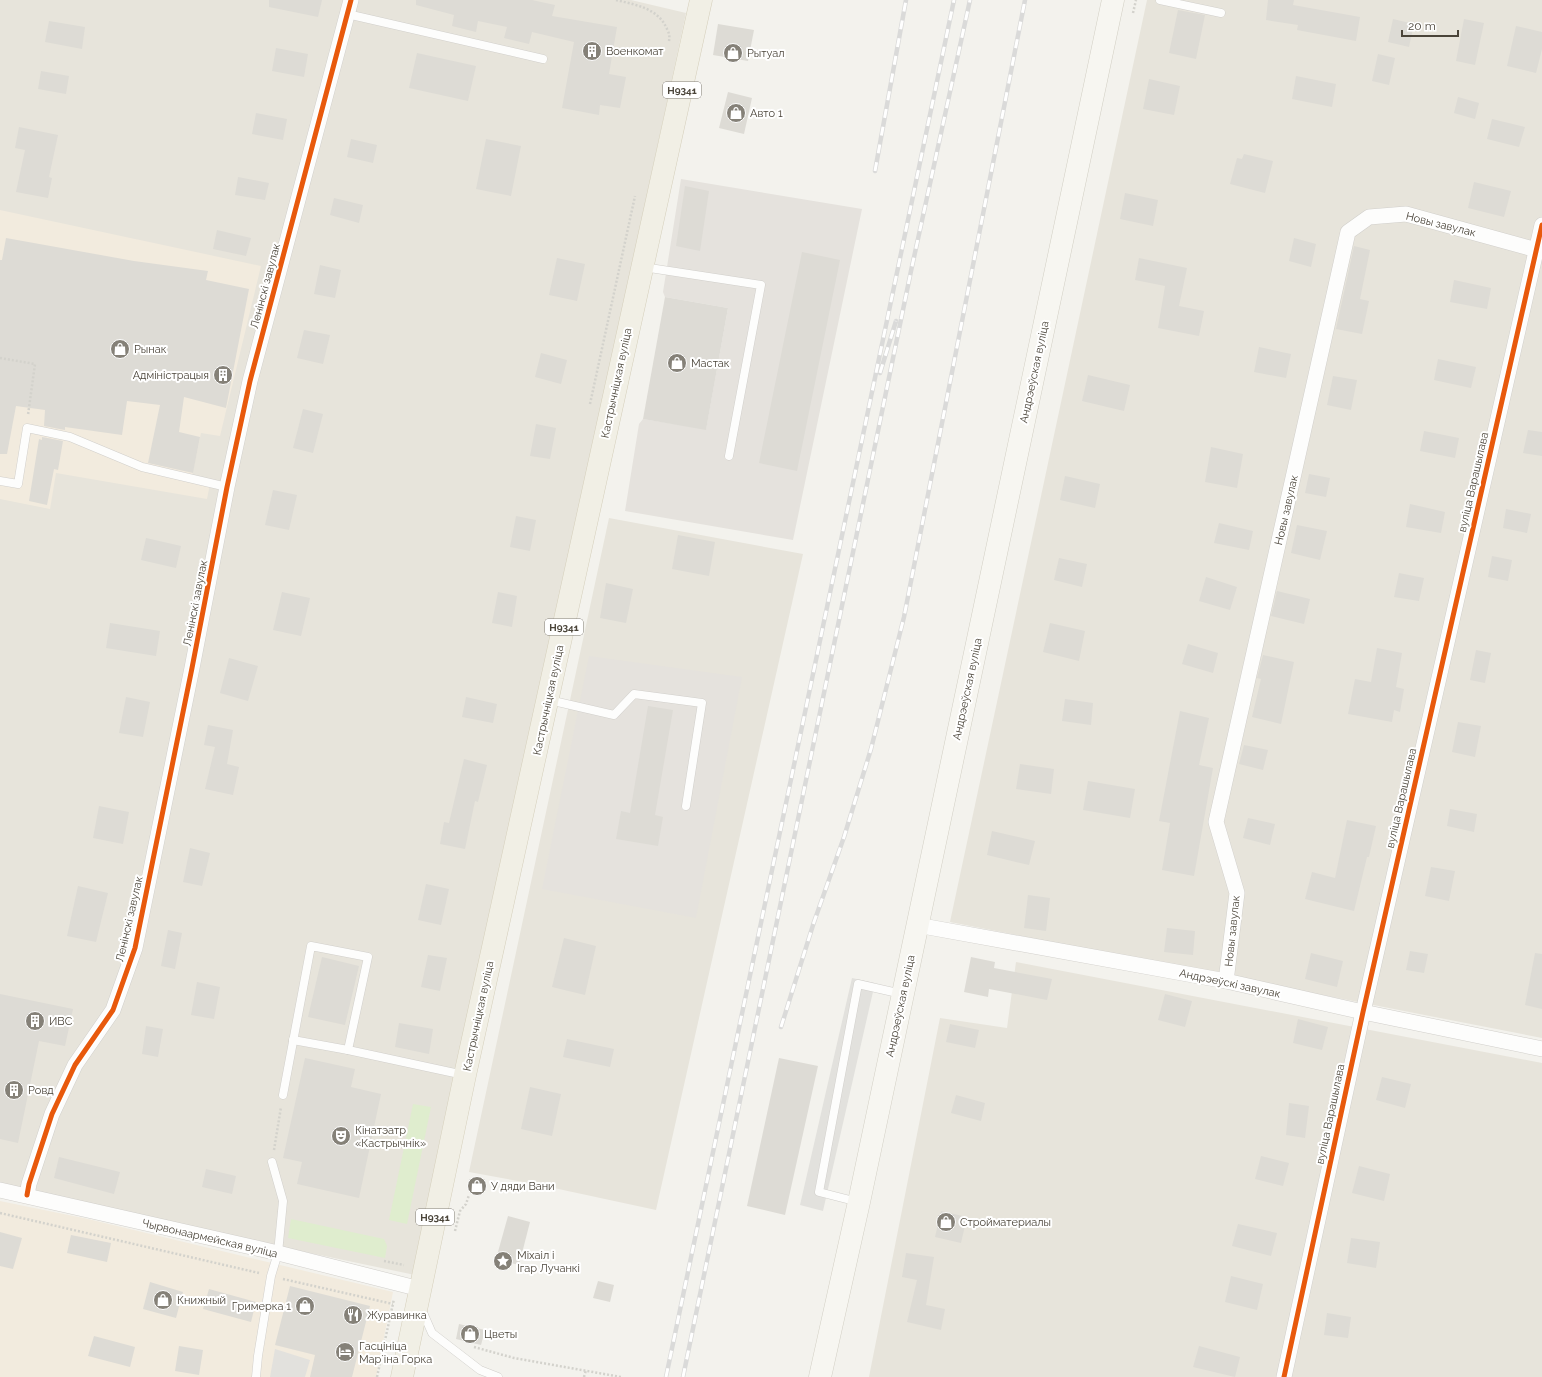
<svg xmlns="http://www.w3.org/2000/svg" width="1542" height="1377" font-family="Raleway,sans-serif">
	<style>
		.residential { fill: #e7e4db }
		.commercial { fill: #f2ebde }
		.industrial { fill: #e5e2dd }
		.green { fill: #dfedce }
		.parking { fill: #e2e1dd }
		.building { fill: #dddbd5 }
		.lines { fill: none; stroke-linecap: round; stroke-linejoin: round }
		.lane-casing { stroke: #d1cfcb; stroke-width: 9 }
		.street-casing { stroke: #d1cfcb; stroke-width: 16 }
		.secondary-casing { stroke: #d2cfc4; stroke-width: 23 }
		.primary-casing { stroke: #d5cfbb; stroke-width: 23 }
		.path { stroke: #d3d2cc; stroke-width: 2.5; stroke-dasharray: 2 2; stroke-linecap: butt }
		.lane { stroke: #fdfdfc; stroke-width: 8 }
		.street { stroke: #fdfdfc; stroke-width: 15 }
		.secondary { stroke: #f7f6f1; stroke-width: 22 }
		.primary { stroke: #f1efe5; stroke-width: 22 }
		.rail-casing { stroke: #dadad9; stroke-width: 4.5 }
		.rail { stroke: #fff; stroke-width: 3; stroke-dasharray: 9; stroke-linecap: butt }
		.cycleway-casing { stroke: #fff; stroke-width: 8 }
		.cycleway { stroke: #e8590c; stroke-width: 5 }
		.labels { text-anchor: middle; stroke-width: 4; stroke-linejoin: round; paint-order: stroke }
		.shield { fill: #fff; stroke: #807c74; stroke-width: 1 }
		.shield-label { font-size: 10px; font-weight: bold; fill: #4a4439 }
		.poi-label { font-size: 11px; fill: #4a4439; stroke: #fff; text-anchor: start }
		.street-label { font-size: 11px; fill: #4a4439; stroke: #fff }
	</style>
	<rect width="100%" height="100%" fill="#f3f2ed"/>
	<g class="residential">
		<polygon points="0,0 631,0 686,13 415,1275 0,1188"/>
		<polygon points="1147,0 1542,0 1542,1038 950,922"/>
		<polygon points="609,518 803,554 656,1210 540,1185 469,1172"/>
		<polygon points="1016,962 1542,1063 1542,1377 869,1377 940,1018 1007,1028"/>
	</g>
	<g class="commercial">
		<polygon points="0,210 261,266 220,436 201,433 192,476 211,479 207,499 56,473 50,509 0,499"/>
		<polygon points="0,1201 88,1219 393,1292 376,1377 0,1377"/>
	</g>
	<g class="industrial">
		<polygon points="681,179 862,209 793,540 625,511 639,424 643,419 706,429 728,308 665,297 663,292"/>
		<polygon points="589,656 742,677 696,918 542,889"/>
	</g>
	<g class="green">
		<polygon points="413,1104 431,1107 407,1224 389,1220"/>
		<polygon points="291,1219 384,1239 387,1246 385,1258 288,1238"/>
	</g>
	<g class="parking">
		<polygon points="852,978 875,983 823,1211 800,1205"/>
		<polygon points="275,1349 310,1360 305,1377 270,1377"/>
	</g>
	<g class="building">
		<polygon points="269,0 322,0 318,17 269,7"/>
		<polygon points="416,0 532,0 555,5 552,16 617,27 609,74 626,77 620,108 600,105 599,115 562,108 574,42 532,32 529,44 504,38 507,27 478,21 476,32 452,26 454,15 416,5"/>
		<polygon points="1268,0 1294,0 1293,5 1360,17 1356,41 1297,30 1298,25 1266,20"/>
		<polygon points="1178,10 1205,15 1196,59 1169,53"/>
		<polygon points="1393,19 1414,24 1409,47 1388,42"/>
		<polygon points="1464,19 1484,23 1475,65 1456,61"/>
		<polygon points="49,21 85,27 82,49 45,42"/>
		<polygon points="718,24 754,30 748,61 713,55"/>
		<polygon points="1516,26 1542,32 1542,49 1536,73 1507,66"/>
		<polygon points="276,48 308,54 304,77 272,71"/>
		<polygon points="417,53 476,66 468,101 409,88"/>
		<polygon points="1378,54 1395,58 1389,85 1372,81"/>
		<polygon points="41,71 69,76 66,94 38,89"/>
		<polygon points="1296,76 1336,84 1332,107 1292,99"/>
		<polygon points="1149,79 1180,86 1174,115 1143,109"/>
		<polygon points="728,92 752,98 744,134 719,128"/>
		<polygon points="1458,97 1479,103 1475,119 1454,113"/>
		<polygon points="256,113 287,119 283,140 252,134"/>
		<polygon points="1492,119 1525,127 1519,147 1487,139"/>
		<polygon points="19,127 58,135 49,177 52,178 48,198 16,192 25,150 15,148"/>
		<polygon points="351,139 377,145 373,163 347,157"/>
		<polygon points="486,139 521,146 511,196 476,189"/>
		<polygon points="1244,154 1273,161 1265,193 1230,184 1237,158 1242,159"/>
		<polygon points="238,177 269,183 265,200 235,195"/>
		<polygon points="1474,182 1511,191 1504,217 1468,208"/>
		<polygon points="685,186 709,191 700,251 676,246"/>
		<polygon points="1125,193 1158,200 1153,226 1120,219"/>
		<polygon points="334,198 363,205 359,223 330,215"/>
		<polygon points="217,230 251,238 246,256 213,249"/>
		<polygon points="6,238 134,261 208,271 206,280 249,289 226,408 184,397 179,432 200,437 193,473 148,463 160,405 127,401 122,435 65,427 65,430 44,426 45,410 16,406 7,454 0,454 0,260 2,260"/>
		<polygon points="1294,238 1316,244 1311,267 1289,261"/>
		<polygon points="1354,246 1370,250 1360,299 1369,301 1362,334 1336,329"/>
		<polygon points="802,252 840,260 797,471 759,463"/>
		<polygon points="557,258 585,264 577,301 549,295"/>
		<polygon points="1139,258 1187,268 1179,306 1204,311 1199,336 1158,328 1165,286 1135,280"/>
		<polygon points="320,265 341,270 335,298 314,294"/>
		<polygon points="1454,280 1491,288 1487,309 1450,302"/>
		<polygon points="665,297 728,308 706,430 643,419"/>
		<polygon points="304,330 330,335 323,364 297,358"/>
		<polygon points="1259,347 1291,354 1286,378 1254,372"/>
		<polygon points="541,353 567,360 561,384 535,377"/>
		<polygon points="1438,359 1476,367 1471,388 1434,380"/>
		<polygon points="1088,375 1130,385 1124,411 1082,401"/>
		<polygon points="1333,376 1357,380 1351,410 1327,405"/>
		<polygon points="303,409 323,414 313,453 293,448"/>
		<polygon points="536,424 556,428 550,459 530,456"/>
		<polygon points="1528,430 1542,432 1542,456 1523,453"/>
		<polygon points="1424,431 1459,438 1455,458 1420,451"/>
		<polygon points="42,437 63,441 58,470 54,469 47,505 29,501 39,439 42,440"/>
		<polygon points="1211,447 1243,454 1237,488 1205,482"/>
		<polygon points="1309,474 1330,478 1326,497 1305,493"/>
		<polygon points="1065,476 1100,484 1095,508 1060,500"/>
		<polygon points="273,490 297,495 289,530 265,525"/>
		<polygon points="1410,504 1445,512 1441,533 1406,527"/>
		<polygon points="1506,509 1531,514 1527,533 1503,528"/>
		<polygon points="516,516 536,520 530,551 510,547"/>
		<polygon points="1219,523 1253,531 1249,550 1214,543"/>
		<polygon points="1297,525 1327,531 1320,560 1291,553"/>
		<polygon points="678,535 715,542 709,576 672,569"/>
		<polygon points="146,538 181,546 176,568 141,560"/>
		<polygon points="1492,556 1512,560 1508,581 1488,577"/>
		<polygon points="1059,558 1087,564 1082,587 1054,580"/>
		<polygon points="1399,573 1424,578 1419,601 1394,597"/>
		<polygon points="1206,577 1237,587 1230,610 1199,601"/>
		<polygon points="606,583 633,589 626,623 600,618"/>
		<polygon points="1277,591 1310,599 1304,624 1271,616"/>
		<polygon points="282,592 310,598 301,636 273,630"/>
		<polygon points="498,592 517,596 512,627 492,623"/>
		<polygon points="110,623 160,631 156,656 106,648"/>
		<polygon points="1050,623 1085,631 1079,661 1043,652"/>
		<polygon points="1188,644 1218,653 1213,673 1182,664"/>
		<polygon points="1377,648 1402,653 1396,687 1404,689 1400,712 1394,710 1392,722 1348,714 1355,679 1371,682"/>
		<polygon points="1476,650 1491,653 1485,683 1470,680"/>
		<polygon points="1263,655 1294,662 1281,724 1252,717 1261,679 1257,678"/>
		<polygon points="229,658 258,666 248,701 220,693"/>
		<polygon points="126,697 150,702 143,737 119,733"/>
		<polygon points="466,697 497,704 493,723 462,717"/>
		<polygon points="1065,699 1093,703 1091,725 1062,721"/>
		<polygon points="648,706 673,710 655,815 663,817 658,846 616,839 621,811 630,813"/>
		<polygon points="1180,711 1209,718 1199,765 1213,768 1194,876 1162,870 1170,823 1159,821"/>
		<polygon points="1458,722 1481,726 1475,757 1452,752"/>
		<polygon points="208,725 233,730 227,764 239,767 233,795 205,789 215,747 204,745"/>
		<polygon points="1244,745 1268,750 1263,770 1239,764"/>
		<polygon points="464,759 487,765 478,802 475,801 465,849 440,844 444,822 449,823"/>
		<polygon points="1020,764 1054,769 1051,794 1016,789"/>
		<polygon points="1088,781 1135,789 1130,818 1083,810"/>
		<polygon points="99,806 129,812 123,844 93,838"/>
		<polygon points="1450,809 1477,814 1474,832 1447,826"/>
		<polygon points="1248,818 1275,824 1270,845 1243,838"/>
		<polygon points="1347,820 1376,826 1369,857 1367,857 1354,911 1305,899 1312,872 1335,878"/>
		<polygon points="992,831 1035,841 1029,865 987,855"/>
		<polygon points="190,848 210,853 202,886 183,882"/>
		<polygon points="1431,867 1455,871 1449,901 1425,896"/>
		<polygon points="426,884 449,889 441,925 418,920"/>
		<polygon points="78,886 108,893 96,942 67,936"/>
		<polygon points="1028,895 1050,898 1046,931 1024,928"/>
		<polygon points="1167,928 1195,931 1193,955 1164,952"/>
		<polygon points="168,930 182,933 175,969 161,966"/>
		<polygon points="564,938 596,946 585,995 552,987"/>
		<polygon points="1410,951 1428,954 1424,973 1406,970"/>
		<polygon points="1311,953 1343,961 1337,987 1305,979"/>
		<polygon points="1535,953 1542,954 1542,1009 1525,1005"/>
		<polygon points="428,955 447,958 440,991 421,987"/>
		<polygon points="322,957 359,966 345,1025 308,1017"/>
		<polygon points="971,957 995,962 994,968 1052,979 1047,1000 989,989 988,997 964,992"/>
		<polygon points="197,982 220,987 214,1019 191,1015"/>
		<polygon points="0,994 73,1009 65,1046 39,1041 18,1143 0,1139"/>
		<polygon points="1165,994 1192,1001 1185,1027 1158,1020"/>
		<polygon points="1298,1019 1328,1027 1322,1050 1293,1043"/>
		<polygon points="399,1023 433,1029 429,1054 395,1047"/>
		<polygon points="950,1024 979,1030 975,1048 946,1042"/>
		<polygon points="146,1026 163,1029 158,1057 142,1054"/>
		<polygon points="567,1039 614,1049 610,1067 563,1057"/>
		<polygon points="305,1058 355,1069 351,1087 381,1094 359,1198 297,1184 302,1162 283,1158"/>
		<polygon points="779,1058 818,1066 785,1215 747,1206"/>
		<polygon points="1382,1077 1411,1084 1405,1108 1376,1100"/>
		<polygon points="530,1087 561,1094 552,1136 521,1129"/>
		<polygon points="956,1095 985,1103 981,1121 951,1113"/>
		<polygon points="1289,1103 1309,1106 1305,1138 1286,1135"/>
		<polygon points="1261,1156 1289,1163 1283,1186 1255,1179"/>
		<polygon points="59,1157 120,1172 114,1194 54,1178"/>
		<polygon points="1359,1166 1390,1174 1384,1201 1352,1193"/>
		<polygon points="206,1169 236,1176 232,1194 202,1187"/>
		<polygon points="941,1211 967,1217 961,1243 935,1237"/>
		<polygon points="508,1216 530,1222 519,1265 496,1259"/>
		<polygon points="1238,1224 1277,1233 1271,1256 1232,1246"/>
		<polygon points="0,1232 22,1238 13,1269 0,1266"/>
		<polygon points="71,1235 111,1243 107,1262 67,1253"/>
		<polygon points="1351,1238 1380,1242 1376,1268 1347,1263"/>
		<polygon points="906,1253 934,1257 926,1305 945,1309 941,1330 907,1322 917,1280 902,1277"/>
		<polygon points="1231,1276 1263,1284 1257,1310 1225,1302"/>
		<polygon points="598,1281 614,1285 610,1302 593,1298"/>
		<polygon points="150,1282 183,1292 176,1318 143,1309"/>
		<polygon points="290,1286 370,1306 352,1377 310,1377 315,1355 275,1345"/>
		<polygon points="209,1289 256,1302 251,1322 203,1309"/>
		<polygon points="1327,1313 1351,1317 1348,1338 1324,1335"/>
		<polygon points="459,1324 485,1330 481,1345 456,1339"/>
		<polygon points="94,1336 135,1347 130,1367 88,1356"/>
		<polygon points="179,1346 203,1350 199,1375 175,1371"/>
		<polygon points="1199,1346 1240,1357 1235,1377 1193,1367"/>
	</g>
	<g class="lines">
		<g class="lane-casing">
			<g id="lane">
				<polyline points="1160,0 1221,13"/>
				<polyline points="347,14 543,59"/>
				<polyline points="643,267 761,285 729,456"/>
				<polyline points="0,481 18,484 27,428 70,437 142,467 227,487"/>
				<polyline points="549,700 614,715 634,694 702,703 686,806"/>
				<polyline points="293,1040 348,1050"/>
				<polyline points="283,1095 311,946 368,957 348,1050 464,1075"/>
				<polyline points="858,1202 819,1192 858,984 902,994"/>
				<polyline points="421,1308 432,1333 480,1370 498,1377"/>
				<polyline points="256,1377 258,1356 271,1276 278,1253 283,1201 272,1162"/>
			</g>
		</g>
		<g class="street-casing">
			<g id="street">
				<polyline points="917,925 1226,981 1363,1012 1542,1049"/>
				<polyline points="1226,981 1237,893 1216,822 1348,232 1369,217 1406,214 1537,250"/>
				<polyline points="0,1190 278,1253 420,1289"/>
				<polyline points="27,1195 29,1184 52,1114 75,1065 113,1010 135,948 192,668 227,487 250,381 351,0"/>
				<polyline points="1284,1377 1363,1012 1542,225"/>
			</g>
		</g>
		<g class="secondary-casing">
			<polyline id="secondary" points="820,1377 859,1202 1113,0"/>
		</g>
		<g class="primary-casing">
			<polyline id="primary" points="402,1377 465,1075 701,0"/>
		</g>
		<g class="path">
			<path d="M 616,0 C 636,5 658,8 667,29 C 669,33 670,36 669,41"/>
			<polyline points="1133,13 1136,0"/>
			<polyline points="0,358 35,364 28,415"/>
			<polyline points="590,404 635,196"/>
			<polyline points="274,1150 281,1107"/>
			<polyline points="0,1213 259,1273"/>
			<polyline points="455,1231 460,1211 466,1204 469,1195"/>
			<polyline points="384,1261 404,1265"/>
			<polyline points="283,1279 393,1304"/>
			<polyline points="474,1347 514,1358 621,1377"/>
			<polyline points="377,1377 394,1299"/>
			<polyline points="584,1377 586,1370"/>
		</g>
		<use href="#lane" class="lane"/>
		<use href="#street" class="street"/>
		<use href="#secondary" class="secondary"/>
		<use href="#primary" class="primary"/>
		<g class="rail-casing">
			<g id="rail">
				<polyline points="875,171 906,0"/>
				<polyline points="880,373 896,321"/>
				<polyline points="781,1027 814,922 844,837 871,749 904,617 1025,0"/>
				<polyline points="666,1377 954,0"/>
				<polyline points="683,1377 911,271 970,0"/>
			</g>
		</g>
		<use href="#rail" class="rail"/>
		<g class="cycleway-casing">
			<g id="cycleway">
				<polyline points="27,1195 29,1184 52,1114 75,1065 113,1010 135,948 192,668 227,487 250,381 351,0"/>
				<polyline points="1284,1377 1363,1012 1542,225"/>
			</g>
		</g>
		<use href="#cycleway" class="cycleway"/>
	</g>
	<defs>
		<g id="building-disc" transform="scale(1)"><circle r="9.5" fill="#858178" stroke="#fff"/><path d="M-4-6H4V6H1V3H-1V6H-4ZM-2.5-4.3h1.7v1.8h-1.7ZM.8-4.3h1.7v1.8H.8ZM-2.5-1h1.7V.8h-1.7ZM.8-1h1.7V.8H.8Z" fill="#fff"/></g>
		<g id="shop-disc" transform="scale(1)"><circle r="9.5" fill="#858178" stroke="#fff"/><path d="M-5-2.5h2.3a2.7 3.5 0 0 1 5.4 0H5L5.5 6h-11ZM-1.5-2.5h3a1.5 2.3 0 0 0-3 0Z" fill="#fff"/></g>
		<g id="theatre-disc" transform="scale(1)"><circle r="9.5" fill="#858178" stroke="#fff"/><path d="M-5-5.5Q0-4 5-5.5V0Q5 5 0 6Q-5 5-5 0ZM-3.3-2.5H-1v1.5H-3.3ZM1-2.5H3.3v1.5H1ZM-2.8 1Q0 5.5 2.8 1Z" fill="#fff"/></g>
		<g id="sight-disc" transform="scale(1)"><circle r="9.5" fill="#858178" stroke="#fff"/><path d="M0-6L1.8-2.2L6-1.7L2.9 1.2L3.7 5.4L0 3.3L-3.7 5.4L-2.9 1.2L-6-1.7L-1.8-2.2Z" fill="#fff"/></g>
		<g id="restaurant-disc" transform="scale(1)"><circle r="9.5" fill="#858178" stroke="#fff"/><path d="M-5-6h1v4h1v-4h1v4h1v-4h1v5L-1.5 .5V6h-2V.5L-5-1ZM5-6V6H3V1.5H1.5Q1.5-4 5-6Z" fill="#fff"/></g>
		<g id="hotel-disc" transform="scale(1)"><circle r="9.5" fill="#858178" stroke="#fff"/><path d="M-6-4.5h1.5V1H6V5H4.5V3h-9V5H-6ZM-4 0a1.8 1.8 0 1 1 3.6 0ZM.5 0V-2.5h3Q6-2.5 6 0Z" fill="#fff"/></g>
	</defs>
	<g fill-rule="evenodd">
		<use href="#building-disc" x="592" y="51"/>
		<use href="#shop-disc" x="733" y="53"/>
		<use href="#shop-disc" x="736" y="113"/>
		<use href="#shop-disc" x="120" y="349"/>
		<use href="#shop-disc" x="677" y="363"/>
		<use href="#building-disc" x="223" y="375"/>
		<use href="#building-disc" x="35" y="1021"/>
		<use href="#building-disc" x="14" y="1090"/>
		<use href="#theatre-disc" x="341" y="1136"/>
		<use href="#shop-disc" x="477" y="1186"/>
		<use href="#shop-disc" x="946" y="1222"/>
		<use href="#sight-disc" x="503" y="1261"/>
		<use href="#shop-disc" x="163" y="1300"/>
		<use href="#shop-disc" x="305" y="1306"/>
		<use href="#restaurant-disc" x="353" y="1315"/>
		<use href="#shop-disc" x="470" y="1334"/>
		<use href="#hotel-disc" x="345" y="1352"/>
	</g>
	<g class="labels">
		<g class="shield">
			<rect x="663" y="82" width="38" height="16" rx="3"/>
			<rect x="545" y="619" width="38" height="16" rx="3"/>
			<rect x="416" y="1209" width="38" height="16" rx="3"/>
		</g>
		<g class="shield-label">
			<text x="682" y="94">Н9341</text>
			<text x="564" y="631">Н9341</text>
			<text x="435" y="1221">Н9341</text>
		</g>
		<g class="poi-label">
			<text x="606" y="55">Военкомат</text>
			<text x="747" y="57">Рытуал</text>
			<text x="750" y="117">Авто 1</text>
			<text x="134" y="353">Рынак</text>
			<text x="691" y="367">Мастак</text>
			<text x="209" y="379" text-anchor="end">Адміністрацыя</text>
			<text x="49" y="1025">ИВС</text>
			<text x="28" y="1094">Ровд</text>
			<text x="355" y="1134">Кінатэатр<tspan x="355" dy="13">«Кастрычнік»</tspan></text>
			<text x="491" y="1190">У дяди Вани</text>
			<text x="960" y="1226">Стройматериалы</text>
			<text x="517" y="1259">Міхаіл і<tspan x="517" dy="13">Ігар Лучанкі</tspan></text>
			<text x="177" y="1304">Книжный</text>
			<text x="291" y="1310" text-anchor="end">Гримерка 1</text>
			<text x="367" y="1319">Журавинка</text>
			<text x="484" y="1338">Цветы</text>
			<text x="359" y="1350">Гасцініца<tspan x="359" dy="13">Марʼіна Горка</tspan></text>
		</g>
		<g class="street-label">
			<text transform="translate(1441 224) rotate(14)" y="4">Новы завулак</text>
			<text transform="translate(265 286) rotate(-75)" y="4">Ленінскі завулак</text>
			<text transform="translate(1034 372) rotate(-78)" y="4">Андрэеўская вуліца</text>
			<text transform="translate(616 383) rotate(-78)" y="4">Кастрычніцкая вуліца</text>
			<text transform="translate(1473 482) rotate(-77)" y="4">вуліца Варашылава</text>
			<text transform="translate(1286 510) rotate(-77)" y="4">Новы завулак</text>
			<text transform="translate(195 603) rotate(-79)" y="4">Ленінскі завулак</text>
			<text transform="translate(967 689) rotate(-78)" y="4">Андрэеўская вуліца</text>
			<text transform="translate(548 700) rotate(-78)" y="4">Кастрычніцкая вуліца</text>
			<text transform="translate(1401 798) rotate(-77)" y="4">вуліца Варашылава</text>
			<text transform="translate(129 919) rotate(-77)" y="4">Ленінскі завулак</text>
			<text transform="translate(1232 931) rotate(-84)" y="4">Новы завулак</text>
			<text transform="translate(1230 983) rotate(12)" y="4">Андрэеўскі завулак</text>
			<text transform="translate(900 1006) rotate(-78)" y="4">Андрэеўская вуліца</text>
			<text transform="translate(478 1016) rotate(-78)" y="4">Кастрычніцкая вуліца</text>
			<text transform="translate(1330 1114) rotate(-78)" y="4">вуліца Варашылава</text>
			<text transform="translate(210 1238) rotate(13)" y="4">Чырвонаармейская вуліца</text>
		</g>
	</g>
	<path d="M1402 30v6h56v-6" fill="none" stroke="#4a4439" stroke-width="2"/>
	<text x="1408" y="30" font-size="12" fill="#4a4439" stroke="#ffffff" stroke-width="3" paint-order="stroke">20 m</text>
</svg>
